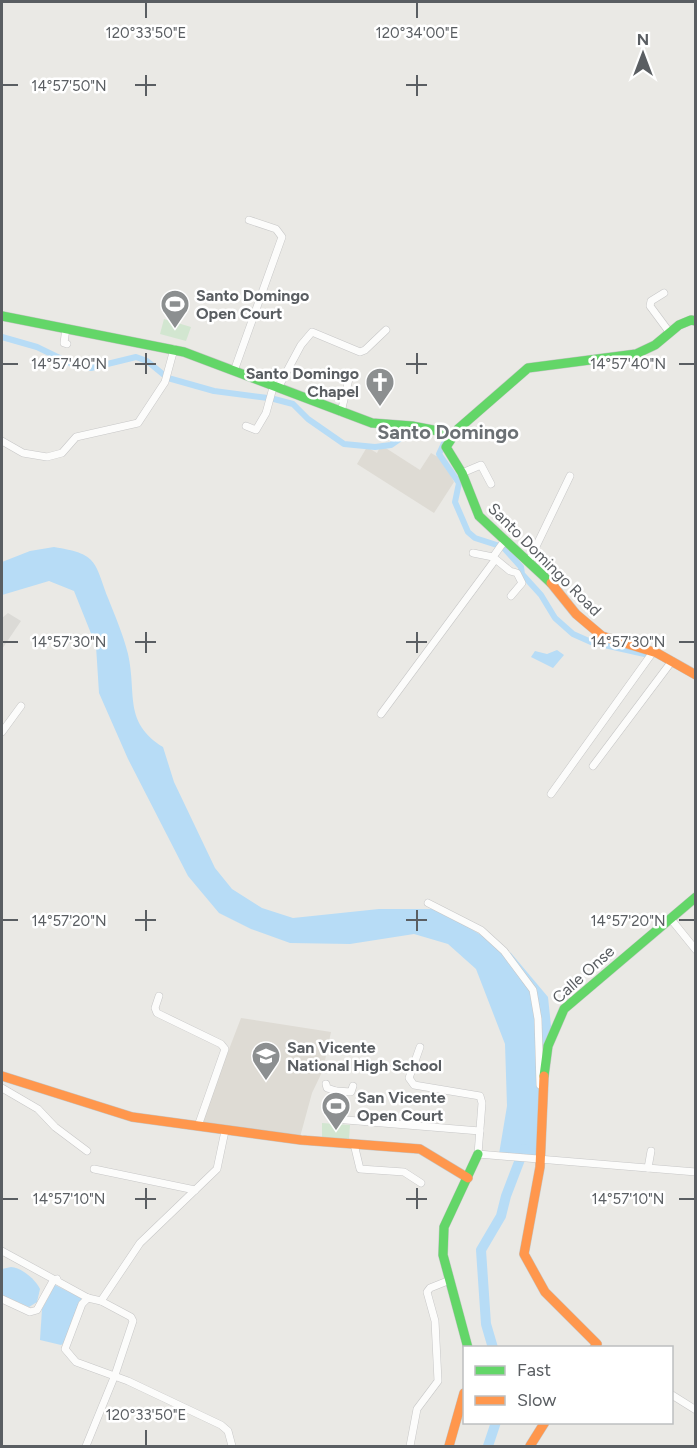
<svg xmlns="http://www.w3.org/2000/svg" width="697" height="1448" font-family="Figtree,sans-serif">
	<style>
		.industrial { fill: #dbdad6 }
		.education { fill: #dedbd4 }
		.green { fill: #d2e6d0 }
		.water { fill: #b7dcf6 }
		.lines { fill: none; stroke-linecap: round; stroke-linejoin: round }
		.canal { stroke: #b7dcf6; stroke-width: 6 }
		.river { stroke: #b7dcf6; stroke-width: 10 }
		.street-casing { stroke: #c7c7c7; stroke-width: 8 }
		.fast-casing { stroke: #c5c6c5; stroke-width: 10 }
		.slow-casing { stroke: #c5c6c5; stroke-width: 10 }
		.street { stroke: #fcfcfb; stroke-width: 7 }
		.fast { stroke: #63d668; stroke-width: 9 }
		.slow { stroke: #ff974d; stroke-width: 9 }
		.ticks { fill: none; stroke: #5a5e62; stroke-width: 2 }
		.labels { text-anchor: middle; stroke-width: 5; stroke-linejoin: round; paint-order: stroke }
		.poi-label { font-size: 16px; font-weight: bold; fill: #5a5e62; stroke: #fff; text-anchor: start }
		.street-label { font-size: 16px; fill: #5a5e62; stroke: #fff }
		.quarter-label { font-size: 20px; font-weight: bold; fill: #6b7074; stroke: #fff }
		.ticks-label { font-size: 15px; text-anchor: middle; fill: #5a5e62; stroke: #fff; stroke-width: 5; stroke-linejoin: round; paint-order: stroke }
	</style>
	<rect width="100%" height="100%" fill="#eae9e5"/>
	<polygon class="industrial" points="8,613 21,621 2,649 2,618"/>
	<g class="education">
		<polygon points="381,445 420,470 431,453 443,460 454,482 434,513 357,464 367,447 377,453"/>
		<polygon points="241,1018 331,1032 323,1070 312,1093 300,1137 200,1125"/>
	</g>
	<g class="green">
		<polygon points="164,319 191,327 186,341 160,334"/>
		<polygon points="322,1123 350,1125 349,1139 322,1138"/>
	</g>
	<g class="water">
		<path d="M 54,547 C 97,554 94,560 108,598 C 115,616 123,634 128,654 C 137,694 123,722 163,747 L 174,782 L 215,868 L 232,889 L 262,908 L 293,918 L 379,909 L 438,909 L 511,953 L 548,997 L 551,1026 L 538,1156 L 499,1154 L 507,1106 L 505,1044 L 476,969 L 448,944 L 414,934 L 350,944 L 290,943 L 251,929 L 219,913 L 188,876 L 128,759 L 99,693 L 96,646 L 74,591 L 49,581 L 2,595 L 2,562 L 30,551 Z"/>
		<polygon points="557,650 564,655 553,668 531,657 535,651 547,654"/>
		<path d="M 11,1267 C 22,1268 35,1279 40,1289 L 37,1302 L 29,1307 L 2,1295 L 2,1269 Z"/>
		<polygon points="55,1285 81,1298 81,1303 64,1343 61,1345 40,1340 42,1309"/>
	</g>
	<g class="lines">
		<g class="canal">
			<polyline points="2,337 37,347 74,365 91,368 136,357 147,361 164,375"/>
			<polyline points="168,378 214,391 268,398"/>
			<polyline points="274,399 293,404 308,419 344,444 375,447 391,445 411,431 421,431"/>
			<polyline points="440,433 446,439 439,454 459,483 455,502 468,532 475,538 503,547 521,567 522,574 541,595 555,618 573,634 591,642 649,655"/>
		</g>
		<g class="river">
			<polyline points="493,1348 486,1324 481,1250 501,1216 506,1196 524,1149"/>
			<polyline points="488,1446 496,1422"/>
		</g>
		<g class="street-casing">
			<g id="street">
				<polyline points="664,293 651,301 650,306 670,333"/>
				<polyline points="66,328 64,343 67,344"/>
				<polyline points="234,371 282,237 276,229 249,220"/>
				<polyline points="279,386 301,345 312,332 360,352 365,350 386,330"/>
				<polyline points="341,412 349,379"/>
				<polyline points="246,426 256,430 266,413 274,384"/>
				<polyline points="2,441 23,453 47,457 62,453 76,437 138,423 165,382 174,349"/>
				<polyline points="462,473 481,465 491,484"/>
				<polyline points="505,540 493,557 510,571 517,573 522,583 511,596"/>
				<polyline points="473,553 493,557"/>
				<polyline points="529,561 570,476"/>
				<polyline points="381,714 495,560"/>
				<polyline points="2,732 21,706"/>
				<polyline points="593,766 672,661"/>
				<polyline points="551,794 653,652"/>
				<polyline points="428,903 481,930 504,951 533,990 538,1019 540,1085"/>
				<polyline points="670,918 696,950"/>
				<polyline points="159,996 155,1008 157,1013 221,1044 225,1049 198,1126"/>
				<polyline points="420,1047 409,1078 414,1085 480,1096 482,1103 478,1154 696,1172"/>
				<polyline points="326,1084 327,1088 336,1091"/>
				<polyline points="353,1086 351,1092 336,1091 334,1119 480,1131"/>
				<polyline points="2,1088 38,1109 55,1127 87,1151"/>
				<polyline points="354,1144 360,1169 404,1172 421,1183"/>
				<polyline points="648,1168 651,1151"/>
				<polyline points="94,1169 195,1190"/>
				<polyline points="2,1251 88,1298 101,1301 140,1243 217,1169 225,1131"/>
				<polyline points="88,1298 82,1304 65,1349 76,1362 128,1381 221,1425 228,1431 232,1446"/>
				<polyline points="2,1299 30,1312 37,1310 53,1281 57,1279"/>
				<polyline points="672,1395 696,1410"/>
				<polyline points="86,1446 115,1375 133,1321 131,1317 101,1301"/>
				<polyline points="410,1446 417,1409 438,1381 435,1321 427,1292 430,1288 450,1280"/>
			</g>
		</g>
		<g class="fast-casing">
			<g id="fast">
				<polyline points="2,316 184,352 372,423 412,426 454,434"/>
				<polyline points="551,583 479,516 462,473 446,447 458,429 528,368 636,354 655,345 679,325 691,320 696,321"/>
				<polyline points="544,1076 548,1046 564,1009 696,897"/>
				<polyline points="468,1348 443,1255 444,1227 478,1154"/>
			</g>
		</g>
		<g class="slow-casing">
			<g id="slow">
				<polyline points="551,583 576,614 602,636 657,653 696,675"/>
				<polyline points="2,1076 132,1117 301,1140 420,1149 468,1178"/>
				<polyline points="544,1076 540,1167 524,1254 545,1292 597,1344 594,1348"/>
				<polyline points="449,1446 464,1393"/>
				<polyline points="530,1446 545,1422"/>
			</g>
		</g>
		<use href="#street" class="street"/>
		<use href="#fast" class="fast"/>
		<use href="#slow" class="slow"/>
	</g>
	<path class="ticks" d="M 146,3 L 146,18M 417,3 L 417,18M 146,75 L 146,96M 417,75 L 417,96M 3,85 L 18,85M 135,85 L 156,85M 406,85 L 427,85M 146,353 L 146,374M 417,353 L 417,374M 3,364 L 18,364M 135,364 L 156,364M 406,364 L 427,364M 679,364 L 694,364M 146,632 L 146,653M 417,632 L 417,653M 3,642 L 18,642M 135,642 L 156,642M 406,642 L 427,642M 679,642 L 694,642M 146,910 L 146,931M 417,910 L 417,931M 3,920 L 18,920M 135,920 L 156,920M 406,920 L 427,920M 679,920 L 694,920M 146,1188 L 146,1209M 417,1188 L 417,1209M 3,1199 L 18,1199M 135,1199 L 156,1199M 406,1199 L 427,1199M 679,1199 L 694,1199M 146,1430 L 146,1445"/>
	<defs>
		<g id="stadium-pin" transform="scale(1.5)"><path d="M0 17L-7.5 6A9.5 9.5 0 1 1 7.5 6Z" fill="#8c8f90" stroke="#fff"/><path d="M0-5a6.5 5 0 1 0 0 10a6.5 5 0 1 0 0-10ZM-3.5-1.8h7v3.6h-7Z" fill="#fff"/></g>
		<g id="church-pin" transform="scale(1.5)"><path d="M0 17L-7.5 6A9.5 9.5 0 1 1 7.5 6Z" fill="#8c8f90" stroke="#fff"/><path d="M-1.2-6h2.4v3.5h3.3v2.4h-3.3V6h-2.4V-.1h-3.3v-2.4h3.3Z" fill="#fff"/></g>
		<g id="school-pin" transform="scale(1.5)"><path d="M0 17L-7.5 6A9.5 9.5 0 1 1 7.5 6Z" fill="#8c8f90" stroke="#fff"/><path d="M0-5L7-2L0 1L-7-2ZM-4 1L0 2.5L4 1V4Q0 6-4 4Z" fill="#fff"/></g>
	</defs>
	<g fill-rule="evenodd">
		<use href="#stadium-pin" x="175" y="304"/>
		<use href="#church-pin" x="380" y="382"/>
		<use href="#school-pin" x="266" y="1056"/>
		<use href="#stadium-pin" x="336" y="1106"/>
	</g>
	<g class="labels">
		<g class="poi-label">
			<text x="196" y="301">Santo Domingo<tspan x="196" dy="18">Open Court</tspan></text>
			<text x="359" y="379" text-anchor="end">Santo Domingo<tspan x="359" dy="18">Chapel</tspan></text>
			<text x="287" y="1053">San Vicente<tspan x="287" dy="18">National High School</tspan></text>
			<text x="357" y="1103">San Vicente<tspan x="357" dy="18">Open Court</tspan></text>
		</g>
		<g class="street-label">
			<text transform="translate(545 559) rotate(45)" y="6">Santo Domingo Road</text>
			<text transform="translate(583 974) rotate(-42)" y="6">Calle Onse</text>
		</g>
		<g class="quarter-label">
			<text x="448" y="439">Santo Domingo</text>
		</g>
	</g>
	<g class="ticks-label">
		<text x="146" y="38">120°33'50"E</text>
		<text x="417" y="38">120°34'00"E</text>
		<text x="69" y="91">14°57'50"N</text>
		<text x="69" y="369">14°57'40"N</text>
		<text x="628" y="369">14°57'40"N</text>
		<text x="69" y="647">14°57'30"N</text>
		<text x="628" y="647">14°57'30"N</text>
		<text x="69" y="926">14°57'20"N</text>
		<text x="628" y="926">14°57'20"N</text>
		<text x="69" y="1204">14°57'10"N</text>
		<text x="628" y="1204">14°57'10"N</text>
		<text x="146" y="1420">120°33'50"E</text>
	</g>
	<rect width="697" height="1448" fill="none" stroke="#5a5e62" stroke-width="6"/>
	<rect x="463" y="1346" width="210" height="78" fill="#ffffff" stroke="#bdbfc0" stroke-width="1.5"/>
	<rect x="475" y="1366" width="30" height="9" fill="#63d668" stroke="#bdbfc0" stroke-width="1.5"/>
	<text x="517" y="1376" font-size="18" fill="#5a5e62">Fast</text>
	<rect x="475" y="1396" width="30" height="9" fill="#ff974d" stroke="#bdbfc0" stroke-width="1.5"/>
	<text x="517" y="1406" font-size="18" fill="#5a5e62">Slow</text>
	<g transform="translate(643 54)" stroke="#ffffff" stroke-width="4.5" paint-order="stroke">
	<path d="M0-4.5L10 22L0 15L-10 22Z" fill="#5a5e62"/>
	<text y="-9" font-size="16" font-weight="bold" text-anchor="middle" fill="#5a5e62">N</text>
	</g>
</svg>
